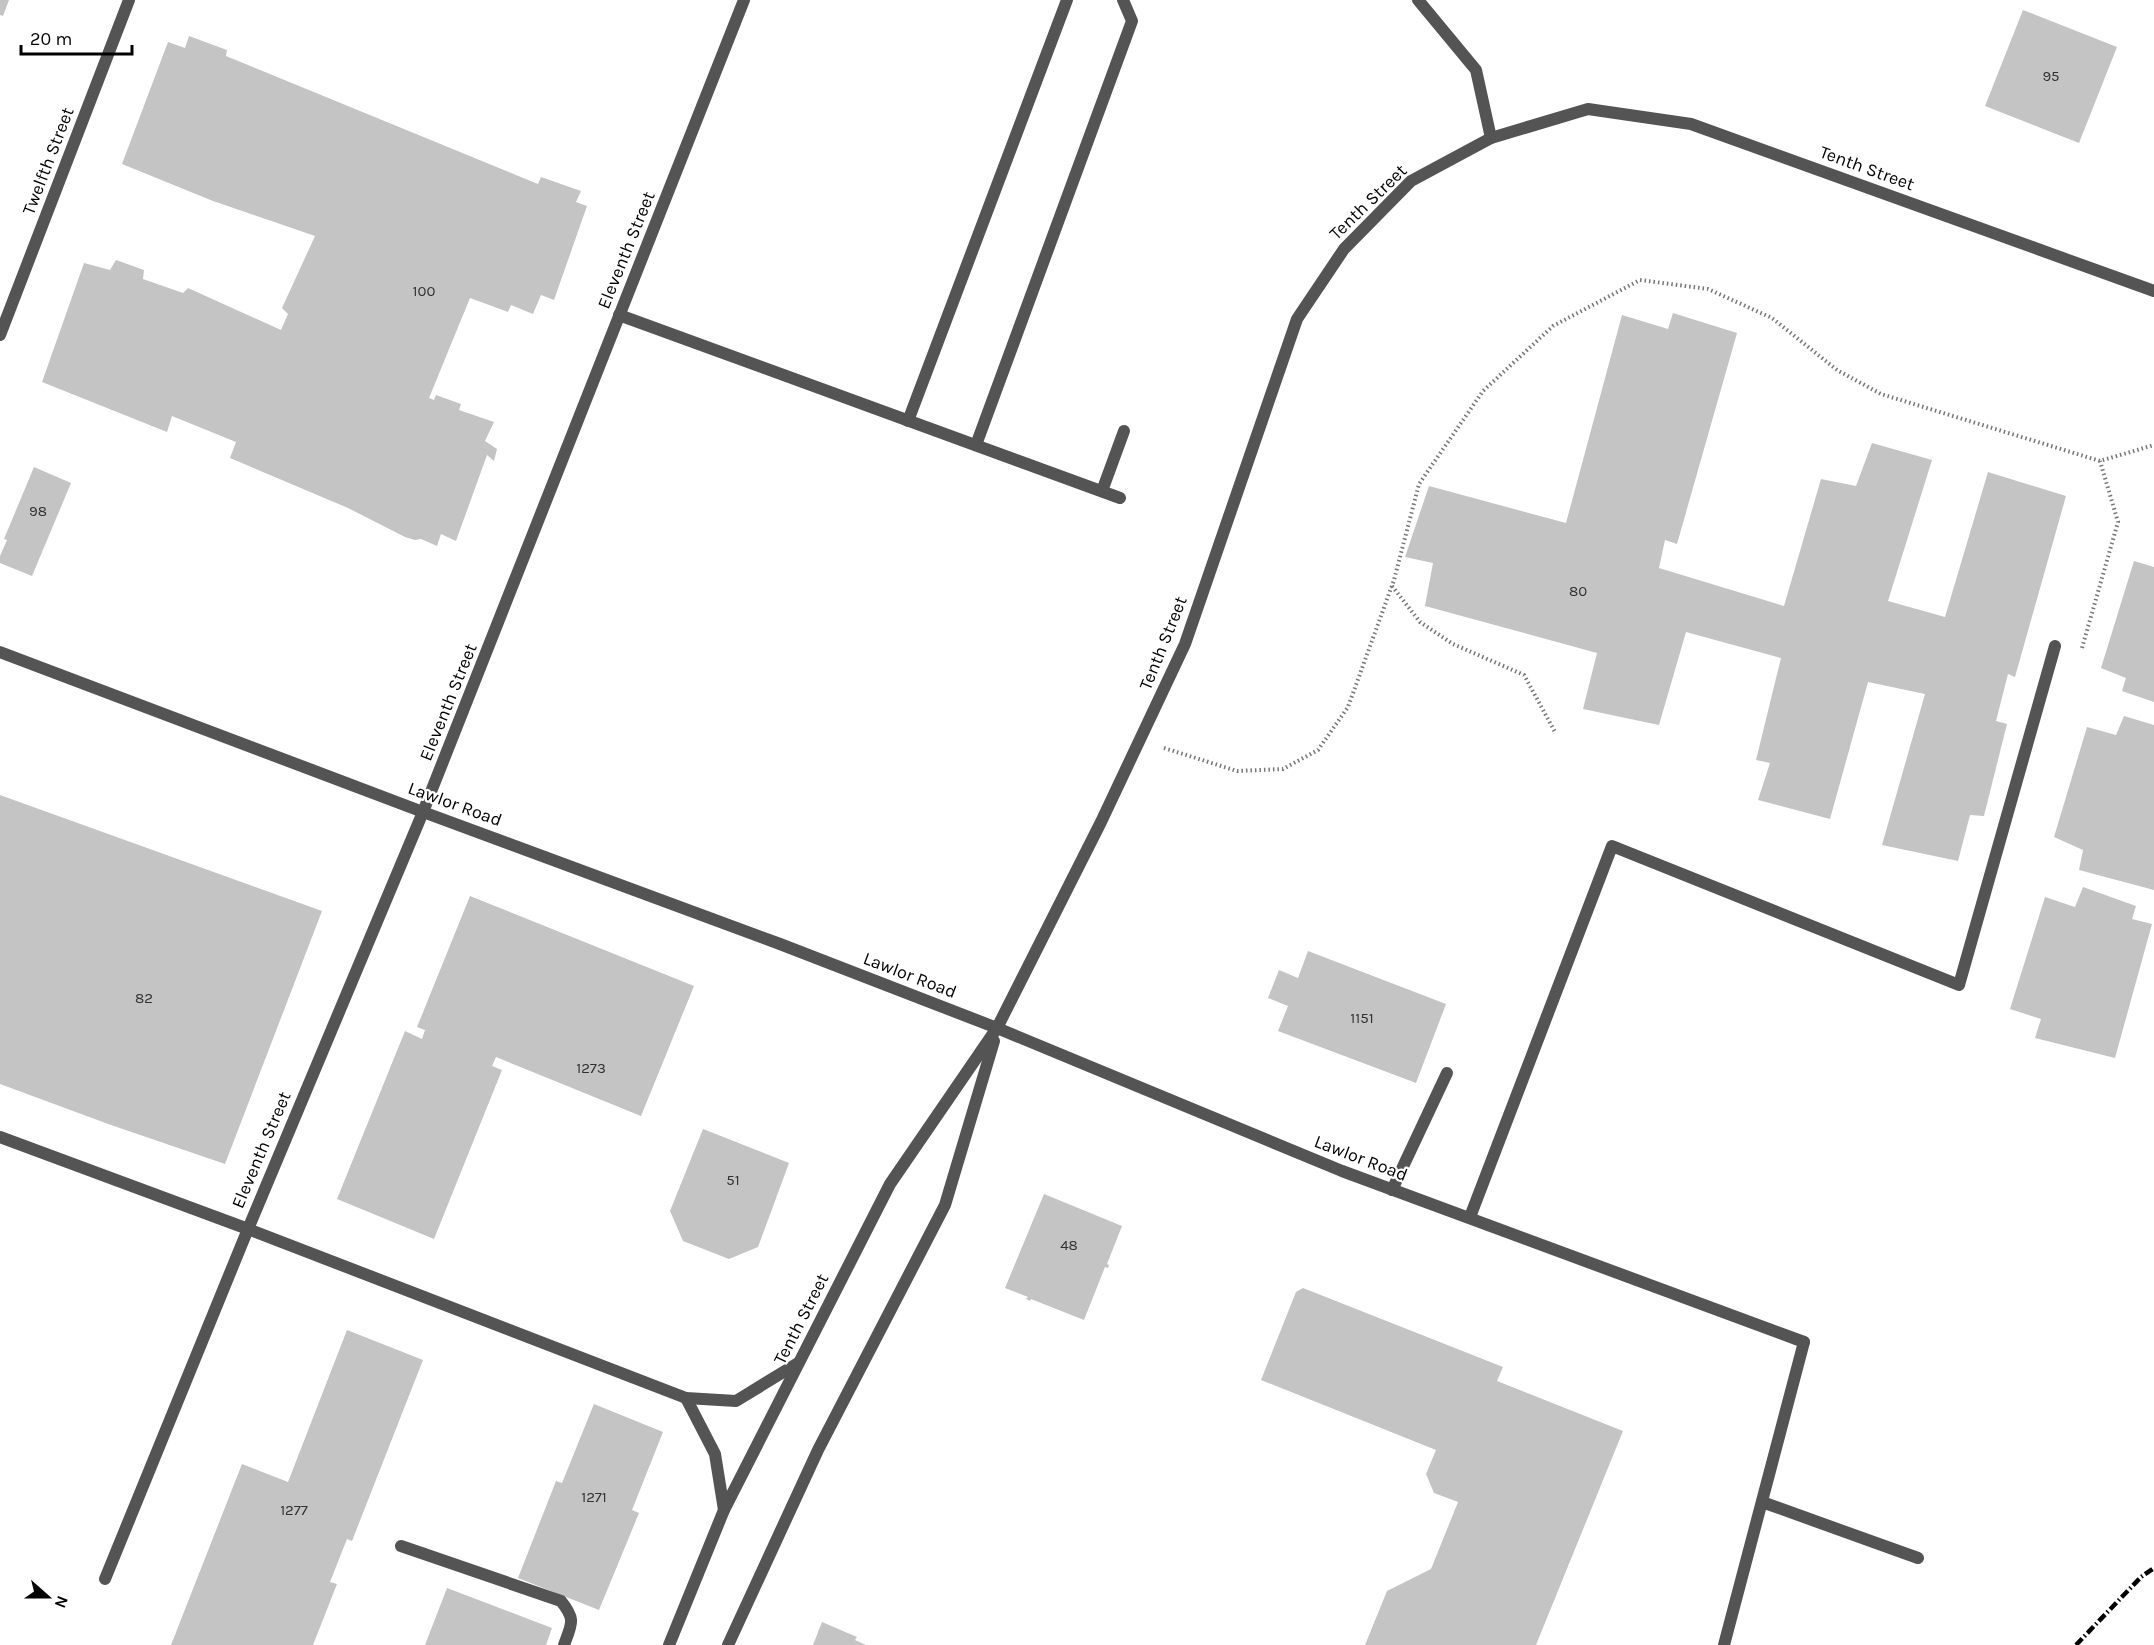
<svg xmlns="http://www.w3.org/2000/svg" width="2154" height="1645" font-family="Karla,sans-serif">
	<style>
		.building { fill: #c4c4c4 }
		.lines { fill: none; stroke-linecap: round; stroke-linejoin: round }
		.path { stroke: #767676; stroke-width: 4; stroke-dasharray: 1.5 3; stroke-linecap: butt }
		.service { stroke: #545454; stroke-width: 12 }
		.minor { stroke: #545454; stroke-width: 12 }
		.tertiary { stroke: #545454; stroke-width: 12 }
		.rail { stroke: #000; stroke-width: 4.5; stroke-dasharray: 9 3 1.5 3; stroke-linecap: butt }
		.labels { text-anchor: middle; stroke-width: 4.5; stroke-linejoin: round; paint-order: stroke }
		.number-label { font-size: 15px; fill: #313131 }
		.street-label { font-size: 18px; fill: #000; stroke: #fff }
	</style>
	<rect width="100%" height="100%" fill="#fff"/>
	<g class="building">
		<polygon points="0,0 9,0 3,16 0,15"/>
		<polygon points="2023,10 2117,47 2079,143 1985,106"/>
		<polygon points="189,36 227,50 226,56 538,184 541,177 581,191 576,202 587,206 554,300 541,295 533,314 511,305 508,312 470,298 429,398 434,400 436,395 461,404 459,410 494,422 485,441 497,449 494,461 487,455 456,541 441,534 437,546 421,539 415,540 405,537 348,508 230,458 236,442 172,416 167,432 42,382 84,263 110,270 116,260 144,270 143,279 183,293 188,288 281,330 288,314 282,308 315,236 213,201 122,164 168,42 185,48"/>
		<polygon points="1673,313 1737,333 1677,544 1665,540 1659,568 1784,606 1821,479 1856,486 1872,443 1932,460 1888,601 1945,617 1988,472 2066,496 2015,677 2008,674 1996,721 2007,724 1984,816 1970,815 1958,861 1882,845 1925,694 1868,682 1830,819 1758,800 1770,763 1756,760 1781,658 1686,632 1659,725 1583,709 1597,653 1425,606 1433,563 1405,557 1429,486 1566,523 1622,315 1668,329"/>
		<polygon points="34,467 71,483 32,576 0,563 0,556 7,540 4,539"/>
		<polygon points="2134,561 2154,567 2154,702 2122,691 2126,678 2101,668"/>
		<polygon points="2124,716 2154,725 2154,890 2079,870 2083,850 2054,837 2087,727 2116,735"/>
		<polygon points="0,795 322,911 225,1164 111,1125 0,1084"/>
		<polygon points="2083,887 2136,906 2132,919 2152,924 2115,1058 2035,1038 2041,1019 2010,1009 2045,897 2075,907"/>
		<polygon points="470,896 694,986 641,1116 496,1057 492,1066 502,1070 434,1239 337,1199 405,1031 422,1039 425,1030 417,1027"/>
		<polygon points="1308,951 1446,1004 1416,1083 1278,1031 1288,1006 1268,998 1279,970 1298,978"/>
		<polygon points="703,1129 789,1163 758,1247 729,1259 683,1241 670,1211"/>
		<polygon points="1044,1194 1122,1226 1107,1264 1109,1265 1108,1268 1105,1267 1084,1320 1031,1299 1030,1301 1026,1299 1028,1297 1005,1288"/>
		<polygon points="1303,1288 1503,1367 1497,1381 1623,1431 1536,1645 1365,1645 1387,1591 1431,1569 1458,1502 1434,1493 1426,1474 1436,1450 1261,1380 1296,1292"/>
		<polygon points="347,1330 423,1360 352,1541 347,1539 330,1582 337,1584 313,1645 171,1645 242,1464 288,1482"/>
		<polygon points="594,1404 663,1432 632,1510 639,1513 599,1610 518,1578 556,1481 562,1483"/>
		<polygon points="447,1588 552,1628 546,1645 425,1645"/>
		<polygon points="822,1622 857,1637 855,1640 866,1645 813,1645"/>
	</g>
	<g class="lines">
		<g class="path">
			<polyline points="1392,586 1420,622 1453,644 1524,675 1555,732"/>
			<polyline points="2082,648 2118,522 2100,461"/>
			<polyline points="1164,748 1237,771 1283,769 1318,750 1348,707 1394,580 1419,484 1483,391 1553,326 1640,280 1708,289 1772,318 1837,370 1881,394 2100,461 2154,445"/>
		</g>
		<g class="service">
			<polyline points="619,315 1120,498"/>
			<polyline points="908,421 1067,0"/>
			<polyline points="976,445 1132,21 1123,0"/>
			<polyline points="1102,491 1124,431"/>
			<polyline points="0,1137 248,1229 686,1398 736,1401 798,1363"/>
			<polyline points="1392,1190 1447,1073"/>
			<polyline points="1470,1217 1612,846 1959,985 2055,646"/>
			<polyline points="686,1398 715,1454 724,1510"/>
			<polyline points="1762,1502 1918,1558"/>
			<path d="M 401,1546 L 561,1601 C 576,1620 572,1623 564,1645"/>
			<polyline points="1724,1645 1804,1342"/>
		</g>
		<g class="minor">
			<polyline points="1418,0 1476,70 1491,138"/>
			<polyline points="0,335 129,0"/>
			<polyline points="0,652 423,812 780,944 997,1028 1342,1171 1804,1342"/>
			<polyline points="105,1579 248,1229 423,812 744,0"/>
		</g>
		<g class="tertiary">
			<polyline points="669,1645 724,1510 890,1184 997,1028 1101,822 1185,644 1297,319 1344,249 1411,181 1491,138 1588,109 1691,124 2154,291"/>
			<polyline points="728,1645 818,1450 945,1205 994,1041"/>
		</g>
		<polyline class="rail" points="2076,1645 2141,1577 2154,1568"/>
	</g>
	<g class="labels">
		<g class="number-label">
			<text x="2051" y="81">95</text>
			<text x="424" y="296">100</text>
			<text x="38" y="516">98</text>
			<text x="1578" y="596">80</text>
			<text x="144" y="1003">82</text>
			<text x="1362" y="1023">1151</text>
			<text x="591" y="1073">1273</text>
			<text x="733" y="1185">51</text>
			<text x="1069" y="1250">48</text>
			<text x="594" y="1502">1271</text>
			<text x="294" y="1515">1277</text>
		</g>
		<g class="street-label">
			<text transform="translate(48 161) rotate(-69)" y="6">Twelfth Street</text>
			<text transform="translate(1867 168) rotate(20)" y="6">Tenth Street</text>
			<text transform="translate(1368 202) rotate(-44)" y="6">Tenth Street</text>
			<text transform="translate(626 250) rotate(-68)" y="6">Eleventh Street</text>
			<text transform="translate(1163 643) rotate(-68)" y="6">Tenth Street</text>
			<text transform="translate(448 702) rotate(-68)" y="6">Eleventh Street</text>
			<text transform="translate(455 804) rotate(20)" y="6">Lawlor Road</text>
			<text transform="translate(910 975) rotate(21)" y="6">Lawlor Road</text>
			<text transform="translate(261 1150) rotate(-67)" y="6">Eleventh Street</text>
			<text transform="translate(1361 1158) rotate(21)" y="6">Lawlor Road</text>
			<text transform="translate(801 1319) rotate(-63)" y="6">Tenth Street</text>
		</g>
	</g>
	<g transform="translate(48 1597) rotate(111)" stroke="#ffffff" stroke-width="4.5" paint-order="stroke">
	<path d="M0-4.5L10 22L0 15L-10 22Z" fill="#000000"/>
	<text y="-9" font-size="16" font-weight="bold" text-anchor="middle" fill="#000000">N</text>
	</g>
	<path d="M21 45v9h111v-9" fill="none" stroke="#000000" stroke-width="3"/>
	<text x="30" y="45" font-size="18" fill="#000000" stroke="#ffffff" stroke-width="4.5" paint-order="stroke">20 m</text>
</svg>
